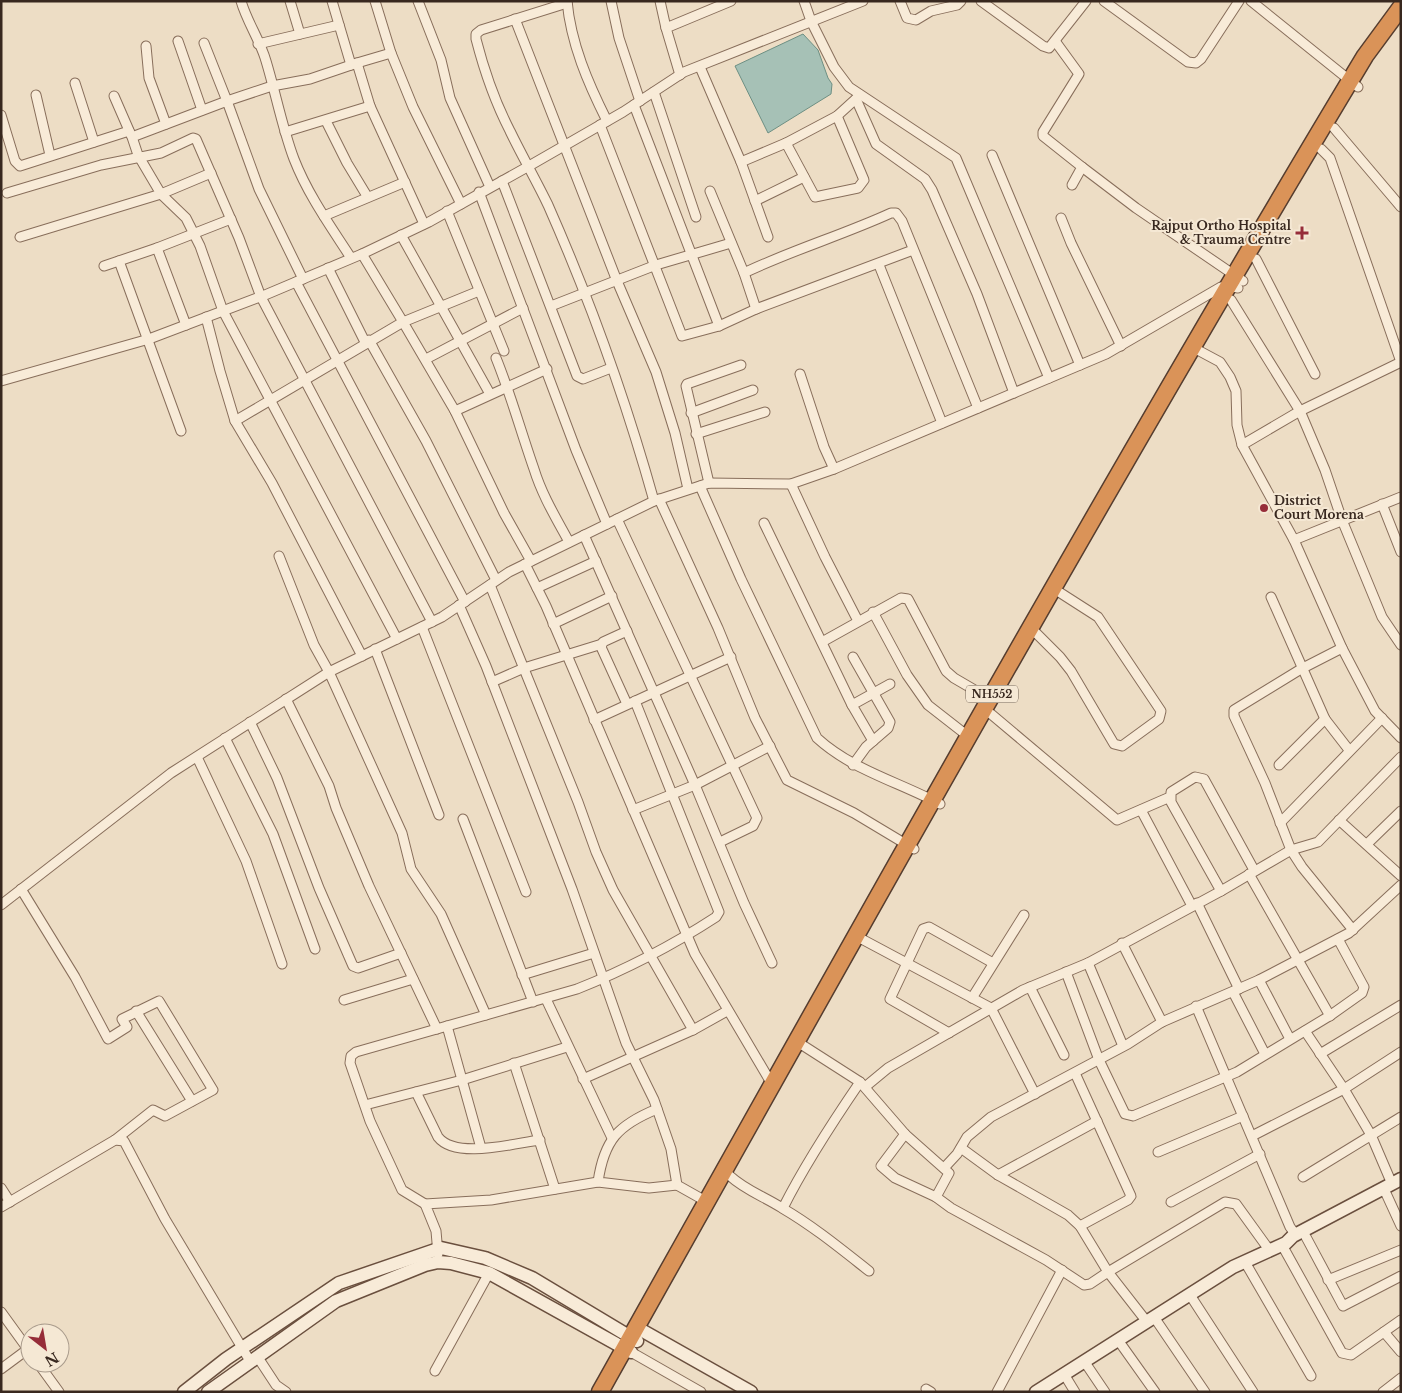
<svg xmlns="http://www.w3.org/2000/svg" width="1402" height="1393" font-family="'Libre Baskerville',serif">
	<style>
		.water { fill: #a6c1b6; stroke: #6d8f83 }
		.lines { fill: none; stroke-linecap: round; stroke-linejoin: round }
		.street-casing { stroke: #886e5b; stroke-width: 11 }
		.secondary-casing { stroke: #6a4f3e; stroke-width: 15 }
		.highway-casing { stroke: #563d2f; stroke-width: 19 }
		.street { stroke: #f8ebd8; stroke-width: 9 }
		.secondary { stroke: #f8ebd8; stroke-width: 12 }
		.highway { stroke: #da9358; stroke-width: 16 }
		.poi-dot { fill: #962d39; stroke: #f5e8d4; stroke-width: 2 }
		.labels { text-anchor: middle; stroke-width: 4; stroke-linejoin: round; paint-order: stroke }
		.shield { fill: #f5e8d4; stroke: #716255; stroke-width: 1 }
		.shield-label { font-size: 11px; font-weight: bold; fill: #38281f }
		.poi-label { font-size: 12px; font-weight: bold; fill: #38281f; stroke: #f5e8d4; text-anchor: end }
	</style>
	<rect width="100%" height="100%" fill="#edddc5"/>
	<polygon class="water" points="803,34 818,50 828,78 832,84 831,94 768,133 735,66"/>
	<g class="lines">
		<g class="street-casing">
			<g id="street">
				<path d="M 241,1 C 247,22 260,40 266,61 C 276,94 282,127 294,159 C 308,195 331,227 351,258"/>
				<polyline points="290,1 300,34"/>
				<polyline points="332,1 351,65"/>
				<polyline points="375,1 391,53"/>
				<polyline points="418,1 441,60 450,98 490,187"/>
				<path d="M 567,1 C 571,44 588,83 607,121"/>
				<polyline points="611,1 619,38 640,101"/>
				<polyline points="660,1 666,28"/>
				<polyline points="804,1 811,21 834,67 849,87 956,158 1049,378"/>
				<polyline points="900,1 907,18 916,20 931,11 957,5 961,1"/>
				<polyline points="981,1 1043,46 1049,48 1086,1"/>
				<polyline points="1104,1 1188,62 1196,63 1201,59 1239,1"/>
				<polyline points="1251,1 1358,87"/>
				<path d="M 567,3 L 481,30 L 476,34 L 476,39 C 484,70 495,102 510,131 C 522,156 536,180 548,205 C 590,300 626,401 654,501"/>
				<polyline points="515,19 617,281 656,372 675,433 688,489"/>
				<polyline points="178,41 202,110"/>
				<polyline points="1055,41 1079,74 1043,132 1043,136 1082,167 1072,185"/>
				<polyline points="204,43 227,101 272,86 310,79 357,63 370,106"/>
				<polyline points="258,44 339,25"/>
				<polyline points="146,46 149,78 166,124"/>
				<polyline points="357,63 391,53 413,107 461,204"/>
				<polyline points="700,67 741,162 768,237"/>
				<polyline points="680,75 666,28 731,1"/>
				<polyline points="75,83 94,142"/>
				<polyline points="654,92 696,217"/>
				<polyline points="36,95 50,155"/>
				<polyline points="114,96 131,135"/>
				<polyline points="856,99 876,144 925,179 932,190 977,294 1014,393"/>
				<polyline points="634,105 719,326"/>
				<polyline points="1,115 15,161 20,166 129,131"/>
				<polyline points="326,121 347,163 367,196"/>
				<polyline points="600,125 682,336 719,326 756,309 913,250"/>
				<polyline points="1334,128 1401,207"/>
				<polyline points="285,132 370,106 424,224"/>
				<polyline points="786,143 815,197 858,188 864,180 837,116"/>
				<polyline points="1321,149 1330,158 1401,362"/>
				<polyline points="992,155 1080,365"/>
				<polyline points="741,162 786,143 837,116 859,96"/>
				<polyline points="1082,167 1136,208 1243,281"/>
				<polyline points="502,181 577,376 583,379 611,368"/>
				<polyline points="710,191 744,273 756,309"/>
				<polyline points="479,192 576,450 607,524"/>
				<polyline points="7,193 101,165 161,153 193,138 196,139 239,238 261,297 432,622"/>
				<polyline points="755,201 804,177"/>
				<polyline points="447,211 504,351"/>
				<polyline points="324,216 405,182"/>
				<polyline points="1061,218 1071,243 1121,346"/>
				<polyline points="401,235 490,394"/>
				<polyline points="20,237 161,194 211,173"/>
				<polyline points="157,248 231,219"/>
				<polyline points="1256,259 1315,374"/>
				<polyline points="119,261 181,431"/>
				<polyline points="879,265 942,423"/>
				<polyline points="104,266 157,248 186,325"/>
				<polyline points="328,268 365,342"/>
				<path d="M 744,273 C 792,250 843,235 891,213 L 896,213 L 902,221 L 978,408"/>
				<polyline points="303,279 259,189 227,101 132,137 138,155 161,194 186,218 200,246 223,311 397,639"/>
				<polyline points="296,282 465,602"/>
				<polyline points="479,291 403,322 455,411 504,513 531,561"/>
				<polyline points="1231,300 1300,411 1325,470 1342,520 1382,617 1401,645"/>
				<polyline points="551,306 656,265 731,243"/>
				<polyline points="206,317 220,371 235,421 272,483 362,656"/>
				<polyline points="369,340 426,441 496,580"/>
				<polyline points="1192,347 1220,362 1230,377 1236,391 1237,425 1242,445 1294,540 1342,648 1375,711 1401,738"/>
				<path d="M 496,358 C 511,395 521,432 534,469 C 542,495 556,518 569,542"/>
				<polyline points="426,359 523,308"/>
				<polyline points="800,374 824,447 834,469"/>
				<polyline points="1,381 149,339 265,295 362,254 429,222 529,166 623,112 684,72 863,1"/>
				<polyline points="455,411 547,369"/>
				<polyline points="691,413 753,390"/>
				<polyline points="235,421 403,322 362,254"/>
				<polyline points="696,434 765,412"/>
				<polyline points="1242,445 1300,411 1401,362"/>
				<polyline points="709,483 686,386 687,384 741,365"/>
				<polyline points="791,484 825,557 858,621"/>
				<path d="M 700,486 L 741,579 L 817,738 C 852,770 899,782 940,804"/>
				<polyline points="659,499 718,628 755,718 787,780 854,813 914,849"/>
				<polyline points="1382,504 1401,552"/>
				<polyline points="617,519 757,818 753,826 720,842"/>
				<polyline points="764,523 852,705"/>
				<polyline points="584,535 695,785 744,903 772,963"/>
				<polyline points="1294,540 1401,497"/>
				<polyline points="279,556 314,645 329,672 402,833 411,869 441,914 486,1015"/>
				<polyline points="525,564 546,606 695,954 773,1086"/>
				<polyline points="490,585 578,802 596,852 613,890 693,1030"/>
				<polyline points="537,588 596,561"/>
				<polyline points="1271,597 1325,719 1349,750"/>
				<polyline points="459,605 486,666 572,889 626,1043 654,1100 671,1149 677,1185 709,1203"/>
				<polyline points="873,612 907,675 928,705 969,737"/>
				<polyline points="553,624 612,596"/>
				<polyline points="422,627 526,892"/>
				<polyline points="627,631 603,642 601,647 627,704"/>
				<polyline points="1036,633 1060,657 1071,671 1114,744 1122,746 1159,719 1161,711 1098,617 1059,592"/>
				<polyline points="822,642 901,598 908,599 946,671 954,678 990,699"/>
				<polyline points="1342,648 1301,669 1234,710 1234,716 1265,783 1291,850 1302,867 1353,930"/>
				<polyline points="375,649 439,815"/>
				<polyline points="853,657 890,722 888,728 866,747 853,765"/>
				<polyline points="492,682 524,668 602,644"/>
				<polyline points="286,699 329,786 336,808 369,886 437,1029"/>
				<polyline points="991,714 1117,820 1170,797"/>
				<polyline points="594,720 731,657"/>
				<polyline points="250,722 277,778 319,888 353,966 358,968 401,953"/>
				<polyline points="225,738 273,834 315,949"/>
				<polyline points="873,741 852,705 890,684"/>
				<polyline points="197,757 246,861 282,964"/>
				<polyline points="1279,765 1325,719"/>
				<polyline points="633,810 695,785 770,746"/>
				<polyline points="1141,810 1192,906"/>
				<polyline points="463,819 533,1002"/>
				<polyline points="1339,820 1401,876"/>
				<polyline points="1280,823 1382,718"/>
				<polyline points="1367,844 1401,811"/>
				<polyline points="1249,874 1330,1016"/>
				<polyline points="21,889 75,977 108,1039 127,1027 122,1019 159,1001 213,1090 165,1116 153,1110 115,1140"/>
				<polyline points="1221,891 1171,802 1171,792 1195,777 1204,779 1254,870"/>
				<polyline points="1197,903 1239,989"/>
				<polyline points="1,905 171,773 329,672 442,617 509,572 654,501 709,483 791,484 834,469 1106,354 1221,287 1228,286 1238,288"/>
				<polyline points="856,936 991,1008 1035,1094"/>
				<polyline points="1122,943 1162,1022"/>
				<polyline points="1088,963 1123,1046"/>
				<polyline points="1066,972 1099,1060 1125,1114 1133,1116 1237,1072 1331,1015 1362,993 1364,987 1338,939"/>
				<polyline points="522,975 594,953"/>
				<polyline points="1259,980 1290,1039"/>
				<polyline points="1030,987 1064,1055"/>
				<polyline points="1233,992 1265,1054"/>
				<polyline points="972,998 1024,915"/>
				<polyline points="546,999 612,1138"/>
				<polyline points="344,1000 413,979"/>
				<polyline points="1196,1006 1290,1227 1296,1235"/>
				<polyline points="136,1011 192,1101"/>
				<polyline points="447,1026 481,1148"/>
				<polyline points="1305,1031 1344,1089 1371,1135 1392,1184"/>
				<polyline points="949,1033 890,999 923,929 929,927 993,963"/>
				<polyline points="796,1041 860,1082 905,1134"/>
				<polyline points="1320,1054 1401,1005"/>
				<polyline points="514,1063 555,1189"/>
				<polyline points="1075,1073 1131,1196 1128,1200 1080,1226"/>
				<polyline points="583,1079 693,1030 727,1011"/>
				<polyline points="865,1087 888,1068 1023,990 1088,963 1221,891 1291,850 1318,842 1401,757"/>
				<path d="M 416,1092 L 438,1137 C 456,1160 515,1143 540,1140"/>
				<polyline points="365,1105 462,1080 567,1047"/>
				<path d="M 657,1109 C 618,1125 604,1140 598,1182 L 649,1188 L 677,1185"/>
				<polygon points="905,1134 949,1173 936,1197 895,1178 881,1166"/>
				<polyline points="1252,1136 1344,1089 1401,1052"/>
				<polyline points="961,1148 998,1175 1068,1215 1080,1226 1108,1272 1225,1202 1236,1204 1270,1251"/>
				<polyline points="1158,1152 1243,1116"/>
				<polyline points="944,1168 957,1154 967,1137 991,1117 1128,1044 1162,1022 1259,980 1349,933 1401,885"/>
				<polyline points="998,1175 1097,1121"/>
				<path d="M 730,1176 C 745,1190 765,1197 782,1208 C 813,1226 841,1249 869,1271"/>
				<polyline points="1303,1177 1401,1117"/>
				<polyline points="1,1188 10,1202"/>
				<polyline points="1384,1189 1401,1226"/>
				<polyline points="936,1197 951,1208 1046,1260 1084,1285 1090,1284 1108,1272 1147,1322"/>
				<polyline points="1171,1202 1260,1154"/>
				<path d="M 425,1204 L 402,1190 L 370,1121 L 350,1063 L 351,1056 L 356,1052 L 577,989 C 625,970 673,945 716,917 L 719,912 L 635,701"/>
				<polyline points="1,1207 115,1140 124,1141 165,1219 250,1361"/>
				<path d="M 783,1208 C 805,1164 832,1123 860,1082"/>
				<polyline points="1306,1237 1343,1306 1401,1276"/>
				<polyline points="1282,1245 1342,1353 1351,1355 1401,1320"/>
				<polyline points="438,1254 436,1231 425,1204 491,1200 598,1182"/>
				<polyline points="1245,1262 1311,1376"/>
				<polyline points="1328,1280 1401,1250"/>
				<polyline points="1190,1295 1253,1392"/>
				<polyline points="1,1312 30,1352"/>
				<polyline points="1154,1317 1205,1392"/>
				<polyline points="1384,1332 1401,1352"/>
				<polyline points="1118,1340 1155,1392"/>
				<polyline points="631,1352 701,1392"/>
				<polyline points="257,1356 276,1385 286,1392"/>
				<polyline points="1084,1361 1105,1392"/>
				<polyline points="38,1363 59,1392"/>
				<polyline points="1,1369 28,1349"/>
				<polyline points="435,1371 489,1273"/>
				<polyline points="1064,1374 1075,1392"/>
				<polyline points="926,1389 931,1392"/>
				<polyline points="997,1392 1062,1270"/>
				<polyline points="1383,1392 1401,1378"/>
			</g>
		</g>
		<g class="secondary-casing">
			<g id="secondary">
				<polyline points="643,1331 751,1392"/>
				<polyline points="184,1392 226,1359 339,1283 441,1248 485,1258 532,1278 637,1341"/>
				<polyline points="208,1392 336,1301 425,1265 438,1262 451,1263 489,1273 631,1352"/>
				<polyline points="1036,1392 1233,1267 1286,1243 1293,1236 1401,1179"/>
			</g>
		</g>
		<g class="highway-casing">
			<path id="highway" d="M 600,1392 C 851,944 1100,496 1365,56 L 1401,7"/>
		</g>
		<use href="#street" class="street"/>
		<use href="#secondary" class="secondary"/>
		<use href="#highway" class="highway"/>
	</g>
	<g class="poi-dot">
		<path d="M1299.5 225.5h5v5h5v5h-5v5h-5v-5h-5v-5h5z"/>
		<circle cx="1264" cy="508" r="5"/>
	</g>
	<g class="labels">
		<rect class="shield" x="966" y="685.5" width="52" height="17" rx="4"/>
		<g class="shield-label">
			<text x="992" y="698">NH552</text>
		</g>
		<g class="poi-label">
			<text x="1291" y="230">Rajput Ortho Hospital<tspan x="1291" dy="14">&amp; Trauma Centre</tspan></text>
			<text x="1274" y="505" text-anchor="start">District<tspan x="1274" dy="14">Court Morena</tspan></text>
		</g>
	</g>
	<rect width="1402" height="1393" fill="none" stroke="#38281f" stroke-width="5"/>
	<g transform="translate(45 1348) rotate(149)"><circle r="24" fill="#f5e8d4" stroke="#a99b8c"/>
	<path d="M0-4L9 19L0 12L-9 19Z" fill="#962d39"/>
	<text y="-8" font-size="14" font-weight="bold" text-anchor="middle" fill="#38281f">N</text>
	</g>
</svg>
